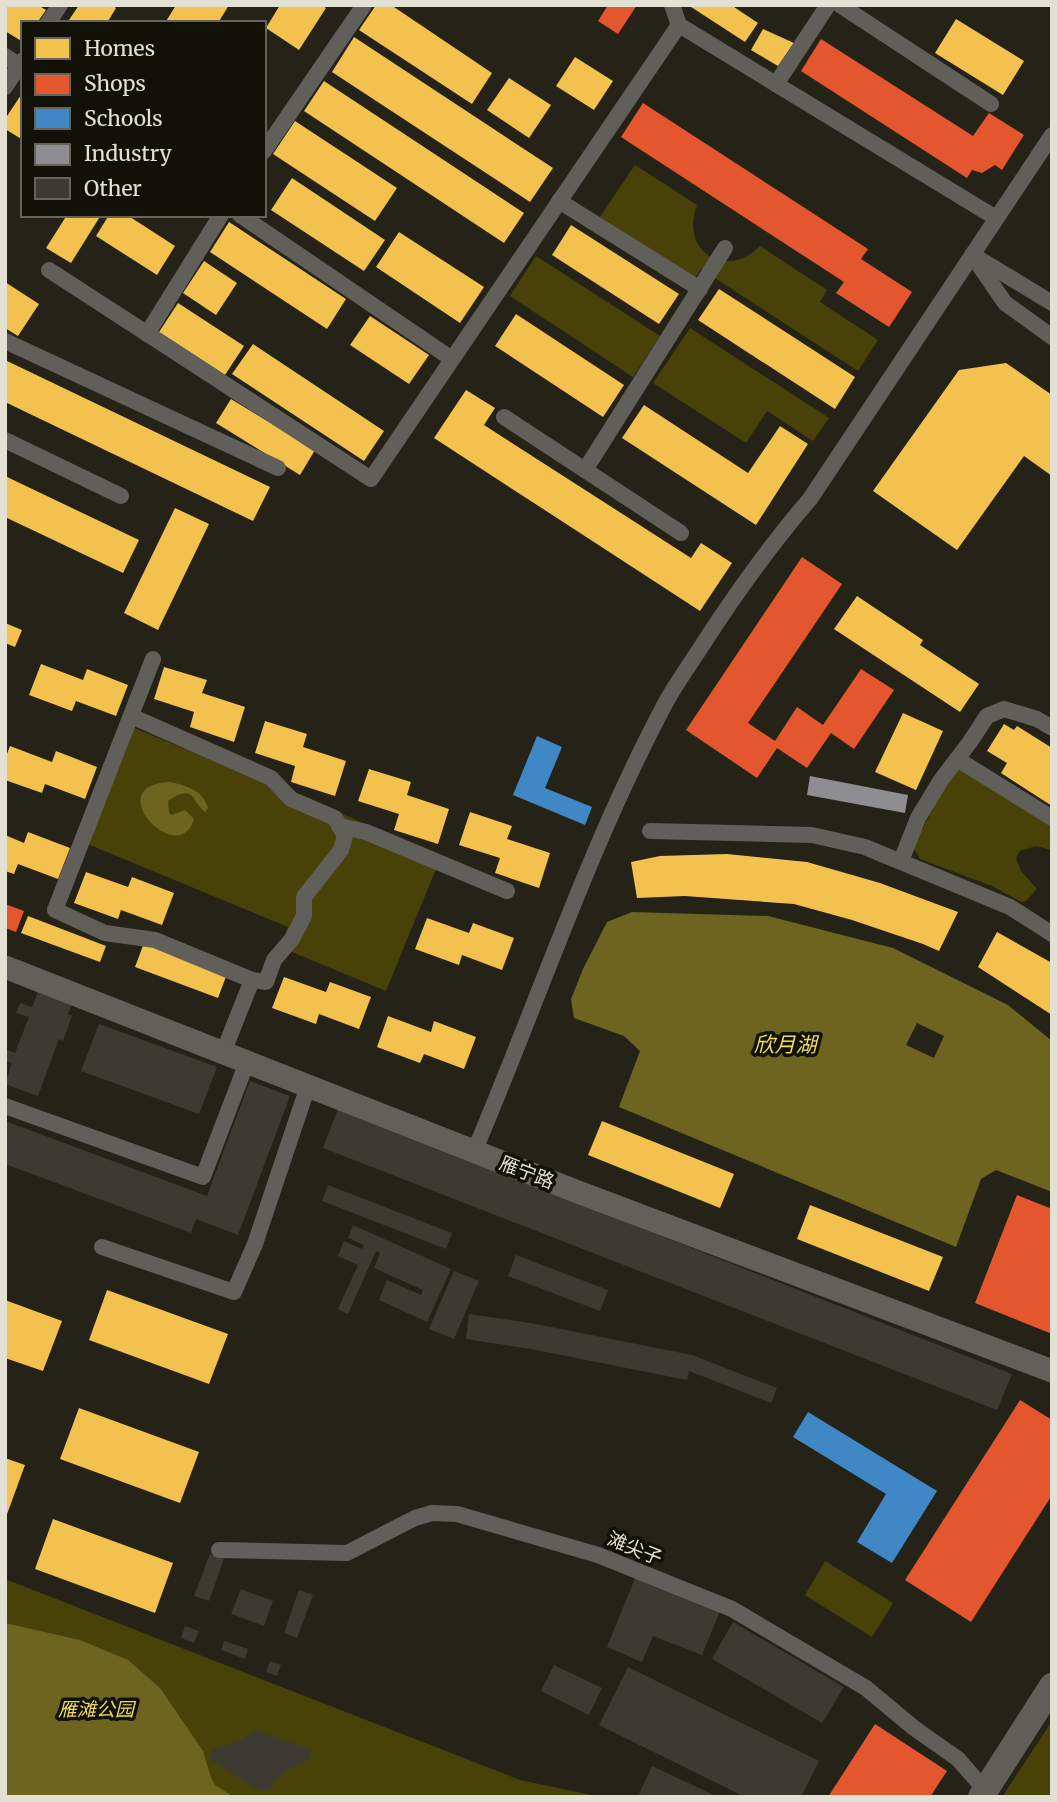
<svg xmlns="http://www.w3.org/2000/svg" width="1057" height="1802" font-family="Merriweather,'Noto Sans SC',serif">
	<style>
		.green { fill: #494208 }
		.water { fill: #6c641f; fill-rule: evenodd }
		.homes { fill: #f2c14e }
		.shops { fill: #e4572e }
		.schools { fill: #3f88c5 }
		.industry { fill: #8d8d92 }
		.building { fill: #3d3b31 }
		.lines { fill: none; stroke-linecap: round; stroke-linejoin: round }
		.street { stroke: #605f5a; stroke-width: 16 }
		.secondary { stroke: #61615a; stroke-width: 23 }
		.primary { stroke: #605e57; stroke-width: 26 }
		.labels { text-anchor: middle; stroke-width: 7; stroke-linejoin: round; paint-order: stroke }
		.street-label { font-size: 19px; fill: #e3e1d3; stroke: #121107 }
		.park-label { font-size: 19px; font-style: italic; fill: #ebda5c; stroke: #121107 }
		.water-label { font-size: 21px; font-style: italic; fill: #eddc5d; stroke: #121107 }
	</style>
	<rect width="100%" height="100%" fill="#252317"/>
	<g class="green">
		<path d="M 635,165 L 697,205 C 679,251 726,281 760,246 L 827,290 L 820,302 L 878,340 L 858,371 L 701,269 L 695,278 L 600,217 Z"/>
		<polygon points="536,256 660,336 633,377 510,296"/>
		<polygon points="690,328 829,418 813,441 767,411 746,443 653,383"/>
		<polygon points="132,727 376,828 438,864 386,991 280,947 288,927 85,843"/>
		<polygon points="959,769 1052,826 1052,850 1036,846 1020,851 1016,858 1021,871 1037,889 1026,901 1021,902 992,886 920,859 913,847 953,771"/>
		<polygon points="825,1561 893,1603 872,1637 805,1595"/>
		<polygon points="5,1579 520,1780 601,1797 5,1797"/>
		<polygon points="1052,1721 1052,1797 1002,1797"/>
	</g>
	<g class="water">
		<path d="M 169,782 C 186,785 204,791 208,808 L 205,812 C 191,801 195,783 168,801 L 169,813 L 172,815 L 185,810 L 194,819 C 180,870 98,786 169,782 Z"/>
		<path d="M 632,912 L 768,916 L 893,948 L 1008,1005 L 1052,1041 L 1052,1192 L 996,1170 L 981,1179 L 956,1247 L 619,1107 L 640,1051 L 624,1036 L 574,1018 L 571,999 L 583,969 L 607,922 ZM 917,1023 L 944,1036 L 934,1058 L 906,1045 Z"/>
		<polygon points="5,1623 80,1640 128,1660 160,1688 203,1751 211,1778 215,1785 234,1797 5,1797"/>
	</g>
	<g class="homes">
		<polygon points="5,5 38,5 46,10 37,23 23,23 23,42 5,31"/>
		<polygon points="79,5 112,5 116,8 107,23 67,23"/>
		<polygon points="176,5 229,5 218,23 165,23"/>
		<polygon points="280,5 322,5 326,8 299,50 266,28"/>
		<polygon points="376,5 391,5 492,73 472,104 359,30"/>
		<polygon points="688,5 731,5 758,23 745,42"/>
		<polygon points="956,19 1024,61 1003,95 935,53"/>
		<polygon points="763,29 794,43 778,66 751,50"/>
		<polygon points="354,37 553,168 530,202 332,72"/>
		<polygon points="575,57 613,81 594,110 556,86"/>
		<polygon points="509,78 551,105 529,138 487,110"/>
		<polygon points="324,81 524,213 504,243 304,111"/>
		<polygon points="23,92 23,140 5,129 5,119"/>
		<polygon points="295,121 397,188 375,221 273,154"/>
		<polygon points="292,178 385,240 364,271 271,210"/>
		<polygon points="67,215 101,215 71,263 46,248"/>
		<polygon points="109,215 127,215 175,246 157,275 96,236"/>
		<polygon points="229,222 346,299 327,329 210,252"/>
		<polygon points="571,225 679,294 659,324 552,255"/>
		<polygon points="399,232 484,287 460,323 376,267"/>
		<polygon points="204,261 237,283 216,315 183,293"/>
		<polygon points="5,282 39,304 18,336 5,328"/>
		<polygon points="719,289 855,377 835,409 698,320"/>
		<polygon points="178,303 244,346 225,375 159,332"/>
		<polygon points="516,314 624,385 603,417 495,346"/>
		<polygon points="370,316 429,355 409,384 350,345"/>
		<polygon points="253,344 384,431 364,461 232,374"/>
		<polygon points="5,360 270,487 253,521 5,402"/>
		<polygon points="1006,363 1052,395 1052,476 1024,456 957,550 873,491 959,370"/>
		<polygon points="466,390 495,408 484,425 691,558 701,543 732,563 700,611 434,438"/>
		<polygon points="231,399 315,450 300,475 216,423"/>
		<polygon points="644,405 748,473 780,426 808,444 756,525 622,438"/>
		<polygon points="5,476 139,540 123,573 5,517"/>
		<polygon points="175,508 209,524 158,630 124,613"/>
		<polygon points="857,596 923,640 920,645 979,684 960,712 834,629"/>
		<polygon points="5,623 22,630 15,647 5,643"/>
		<polygon points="41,664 83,680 87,669 128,685 116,716 76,701 72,711 29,695"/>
		<polygon points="164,667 207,680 202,693 245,707 234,742 190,727 194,712 154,699"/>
		<polygon points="903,713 943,731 916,790 875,772"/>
		<polygon points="265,721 307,734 303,747 346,761 335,796 291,782 295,766 255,753"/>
		<polygon points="1004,724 1014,730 1017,726 1052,748 1052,806 1001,773 1007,763 987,751"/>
		<polygon points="10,746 52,762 56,751 97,767 85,799 45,784 42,793 5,780 5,759"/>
		<polygon points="369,769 411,782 407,795 449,809 438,844 394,830 399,814 358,801"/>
		<polygon points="470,812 512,826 507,839 550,853 539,888 495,873 500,858 459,845"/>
		<polygon points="28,832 70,848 58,879 18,864 14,874 5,871 5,835 24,843"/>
		<polygon points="727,854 807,862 880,883 958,912 939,951 923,944 852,920 794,904 685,896 637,898 631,862 660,856"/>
		<polygon points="86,872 128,887 132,877 174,893 162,925 121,910 118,919 74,903"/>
		<polygon points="28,916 106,946 100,962 21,933"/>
		<polygon points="427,918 469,933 473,923 514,938 502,970 462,955 459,965 415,949"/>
		<polygon points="997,932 1052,963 1052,1015 978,967"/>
		<polygon points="144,943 227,974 218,998 135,967"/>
		<polygon points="284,977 326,992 330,982 371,997 359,1029 319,1014 316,1024 272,1008"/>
		<polygon points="388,1016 431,1032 434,1021 476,1037 464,1069 424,1054 420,1063 377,1047"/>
		<polygon points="602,1121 734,1174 720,1208 588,1155"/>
		<polygon points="810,1205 943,1257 929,1291 797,1239"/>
		<polygon points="107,1290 228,1334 209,1384 89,1340"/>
		<polygon points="5,1300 62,1321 43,1371 5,1358"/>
		<polygon points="79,1408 199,1452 180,1503 60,1459"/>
		<polygon points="5,1458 25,1465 6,1517 5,1517"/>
		<polygon points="53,1519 173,1563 155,1613 35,1569"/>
	</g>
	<g class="shops">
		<polygon points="608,5 637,5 618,34 598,21"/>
		<polygon points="821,39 973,136 989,113 1024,135 1002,170 995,165 982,173 972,170 967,178 801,71"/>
		<polygon points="643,103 868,249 861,259 912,292 889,327 836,293 844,282 621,137"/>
		<polygon points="802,557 842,584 748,723 775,741 797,707 823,725 861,669 894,690 854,749 831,733 807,768 777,748 757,778 686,730"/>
		<polygon points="5,904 24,911 16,932 5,928"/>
		<polygon points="1017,1195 1052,1209 1052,1334 975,1303"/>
		<polygon points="1020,1400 1052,1420 1052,1495 971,1622 905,1580"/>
		<polygon points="875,1724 947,1771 930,1797 828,1797"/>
	</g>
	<g class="schools">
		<polygon points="537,736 562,747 545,788 592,807 585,825 513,795"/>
		<polygon points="808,1412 937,1491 892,1563 857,1542 886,1494 793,1437"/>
	</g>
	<polygon class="industry" points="810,776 908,795 905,813 807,795"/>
	<g class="building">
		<polygon points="38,992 72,1004 68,1014 72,1016 63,1041 59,1039 38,1096 5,1084 12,1063 5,1061 5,1049 15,1053 29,1017 16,1013 20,1003 32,1007"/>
		<polygon points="99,1024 217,1067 199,1114 81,1071"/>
		<polygon points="250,1081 290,1096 238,1235 196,1219 191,1233 5,1164 5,1121 207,1196"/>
		<polygon points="338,1109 1012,1374 997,1410 323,1148"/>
		<polygon points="328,1185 452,1233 446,1249 322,1201"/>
		<polygon points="353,1225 451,1269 427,1322 379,1300 387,1280 421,1295 423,1290 374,1268 380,1253 376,1251 348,1314 338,1309 358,1265 338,1256 344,1241 362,1249 364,1245 348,1238"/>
		<polygon points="516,1255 608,1290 600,1311 508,1276"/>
		<polygon points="454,1271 479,1281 454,1339 429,1329"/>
		<polygon points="469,1314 536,1324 692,1355 777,1388 771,1403 689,1371 687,1380 531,1349 466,1339"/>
		<polygon points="210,1554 224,1559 209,1601 194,1596"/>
		<polygon points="636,1576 720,1611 702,1655 653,1636 642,1662 607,1647"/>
		<polygon points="241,1589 273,1601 264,1626 231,1614"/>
		<polygon points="299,1590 313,1595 297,1638 284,1633"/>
		<polygon points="733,1622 844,1687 822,1723 712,1659"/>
		<polygon points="185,1626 199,1631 194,1643 181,1638"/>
		<polygon points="224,1641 248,1649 245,1659 221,1650"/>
		<polygon points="270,1661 281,1665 277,1676 266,1672"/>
		<polygon points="554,1665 602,1688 589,1715 541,1691"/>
		<polygon points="628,1667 819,1761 801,1797 745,1797 599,1725"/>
		<polygon points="256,1730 312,1750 310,1759 289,1769 273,1783 270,1790 263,1791 257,1790 212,1761 210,1755 212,1749 240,1741"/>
		<polygon points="652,1766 718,1797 646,1797 639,1794"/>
	</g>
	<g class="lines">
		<g class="street">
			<polyline points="672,5 679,25"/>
			<polyline points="840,5 991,104"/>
			<polyline points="48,23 60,5"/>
			<polyline points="5,56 23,68"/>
			<polyline points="776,84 828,5"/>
			<polyline points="5,87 23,60"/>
			<polyline points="264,151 364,5"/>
			<polyline points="559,201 700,289"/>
			<polyline points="240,215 452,359"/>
			<polyline points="972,255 1005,303 1052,337"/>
			<polyline points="976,257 1052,303"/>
			<polyline points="49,270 371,479 679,25 996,218"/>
			<polyline points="147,334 221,215"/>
			<polyline points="5,341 278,468"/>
			<polyline points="504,417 681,533"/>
			<polyline points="5,440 121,496"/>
			<polyline points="585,470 725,248"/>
			<polyline points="153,659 55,910 105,933 155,940 252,980 223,1053"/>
			<polyline points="131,716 271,778 291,799 335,818 345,836 341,850 304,897 304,916 292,939 274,960 266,982 252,980"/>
			<polyline points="957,759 1052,818"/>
			<polyline points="339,826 366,832 507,891"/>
			<polyline points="650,831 812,835 865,847 1010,907 1052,934"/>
			<polyline points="901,861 918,818 941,780 970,742 987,716 1004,709 1037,719 1052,728"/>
			<polyline points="5,1106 203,1177 247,1062"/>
			<path d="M 474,1152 C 538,1002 589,846 666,702 C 677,682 691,663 703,644 C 736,593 771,544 810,499 L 1052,135"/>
			<polyline points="102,1247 234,1292 255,1244 308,1086"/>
			<polyline points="219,1550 347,1553 415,1518 432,1513 457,1514 598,1555 732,1609 866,1688 914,1728 958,1759 985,1790"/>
		</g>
		<polyline class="secondary" points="5,967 578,1192 1052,1371"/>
		<polyline class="primary" points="981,1797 1052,1686"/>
	</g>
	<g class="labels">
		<g class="street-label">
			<text transform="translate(527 1172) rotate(21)" y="7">雁宁路</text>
			<text transform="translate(635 1548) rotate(22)" y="7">滩尖子</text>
		</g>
		<g class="park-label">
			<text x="96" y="1716">雁滩公园</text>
		</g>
		<g class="water-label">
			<text x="785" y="1052">欣月湖</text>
		</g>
	</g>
	<rect width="1057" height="1802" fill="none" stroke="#e3e1d3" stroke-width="14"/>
	<rect x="21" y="21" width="245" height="196" fill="#121107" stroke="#666459" stroke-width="2"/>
	<rect x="35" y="38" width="35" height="21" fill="#f2c14e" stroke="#666459" stroke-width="2"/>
	<text x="84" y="56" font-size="21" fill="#e3e1d3">Homes</text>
	<rect x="35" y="74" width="35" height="21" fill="#e4572e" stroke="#666459" stroke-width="2"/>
	<text x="84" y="91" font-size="21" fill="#e3e1d3">Shops</text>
	<rect x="35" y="108" width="35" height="21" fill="#3f88c5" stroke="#666459" stroke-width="2"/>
	<text x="84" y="126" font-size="21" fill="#e3e1d3">Schools</text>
	<rect x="35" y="144" width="35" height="21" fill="#8d8d92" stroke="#666459" stroke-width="2"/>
	<text x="84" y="161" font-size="21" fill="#e3e1d3">Industry</text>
	<rect x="35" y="178" width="35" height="21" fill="#3d3b31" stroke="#666459" stroke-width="2"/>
	<text x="84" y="196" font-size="21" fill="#e3e1d3">Other</text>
</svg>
